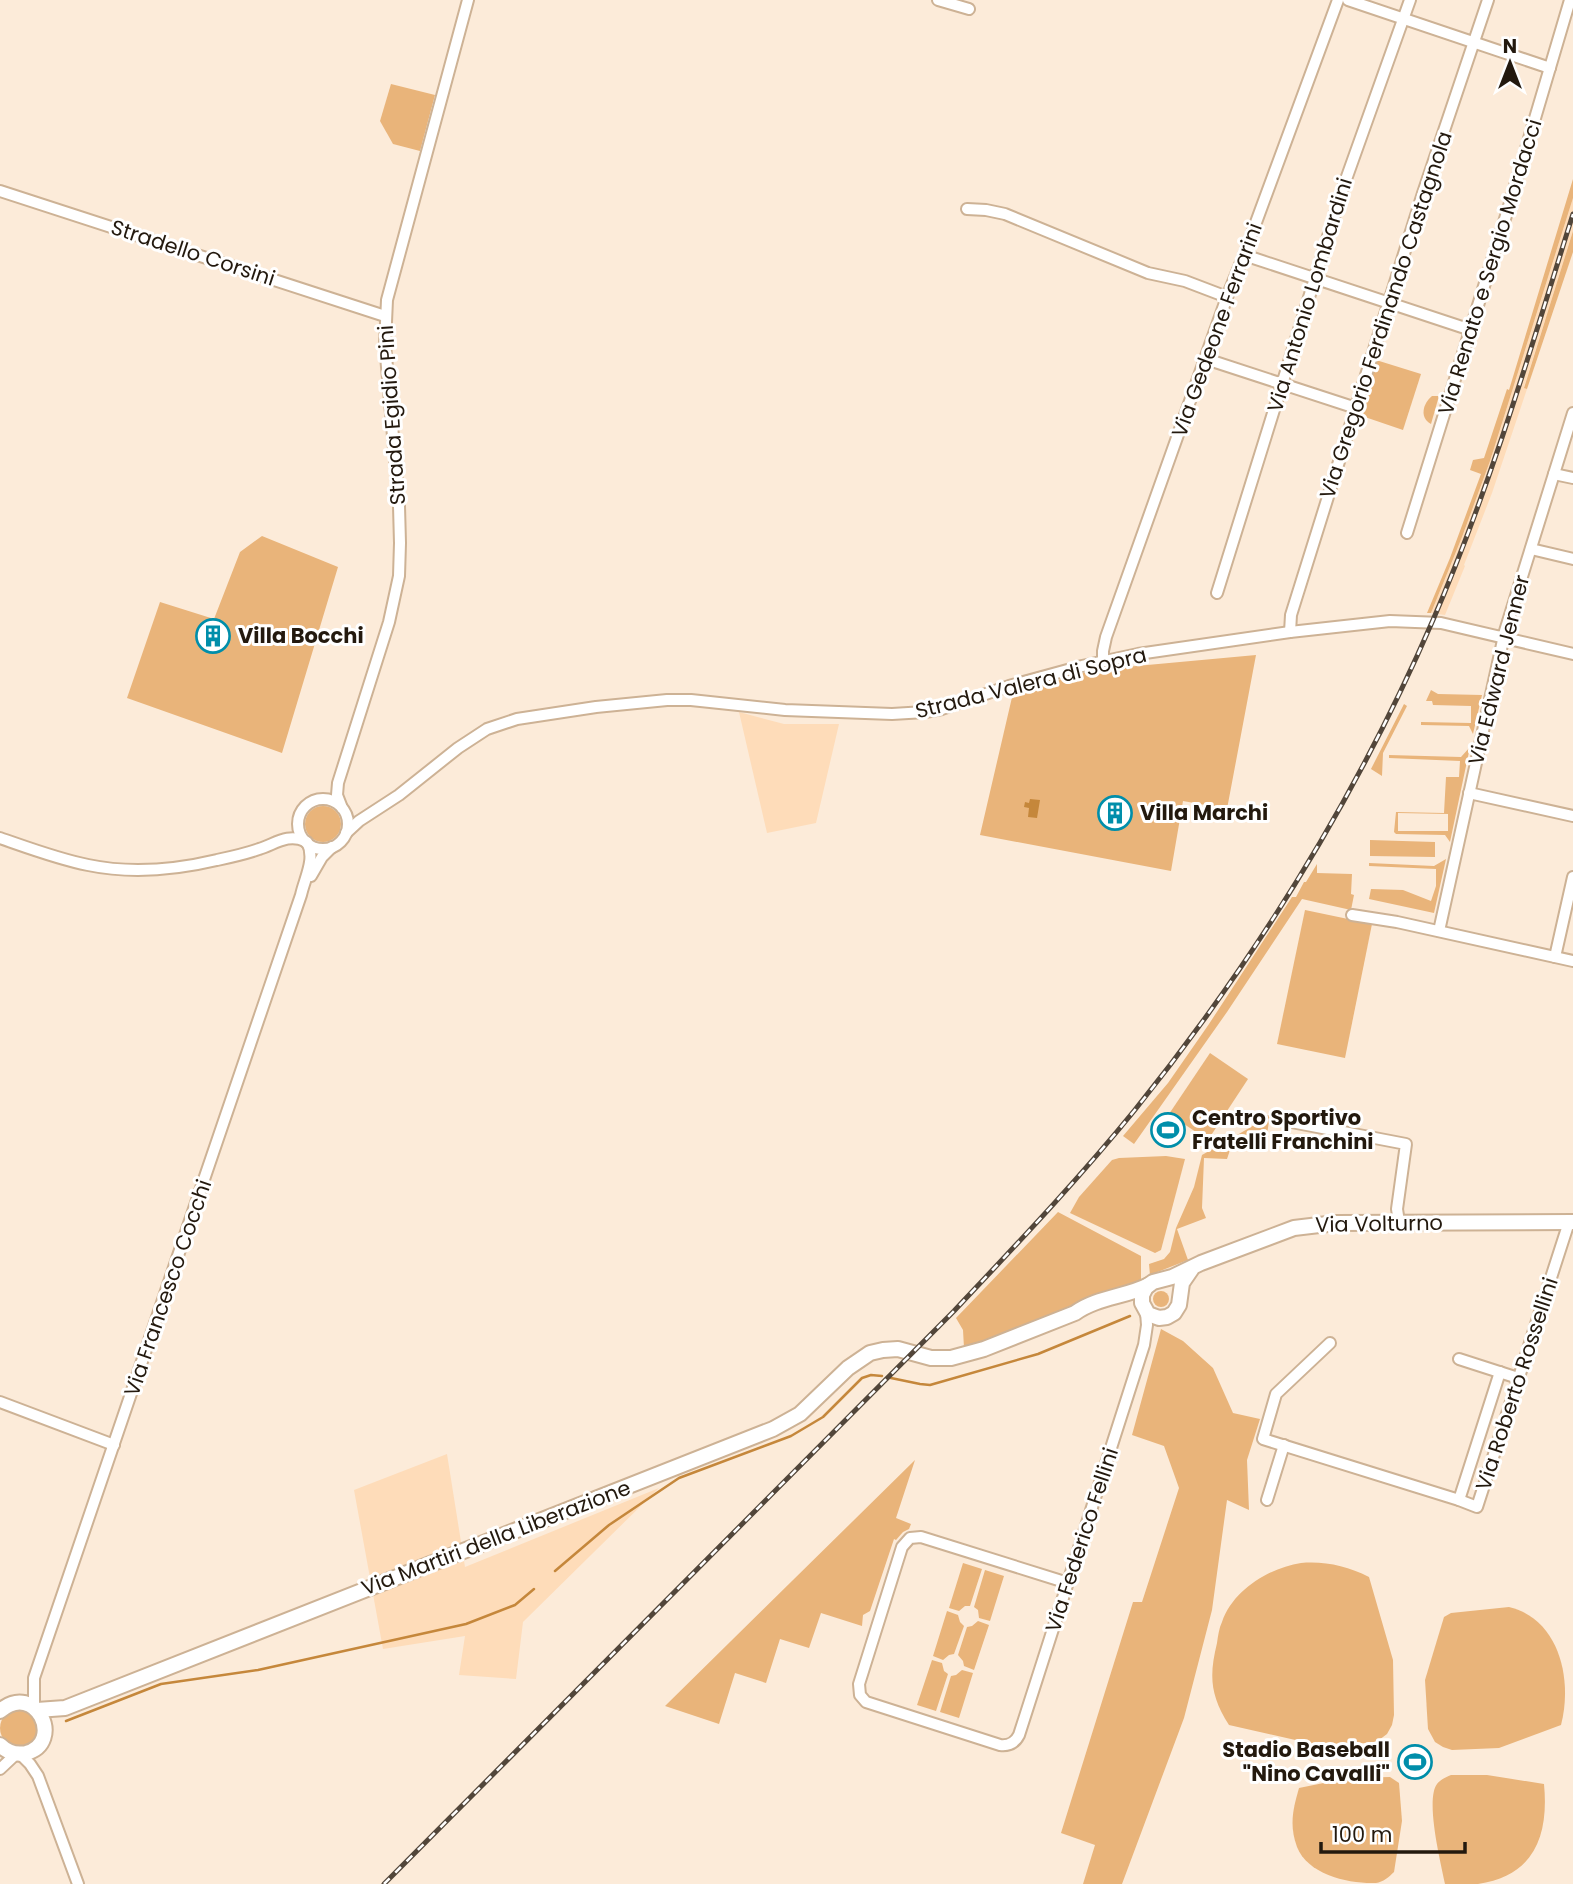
<svg xmlns="http://www.w3.org/2000/svg" width="1573" height="1884" font-family="Poppins,sans-serif">
	<style>
		.built { fill: #fedcb9 }
		.green { fill: #e9b47a; fill-rule: evenodd }
		.water { fill: #c5873b }
		.lines { fill: none; stroke-linecap: round; stroke-linejoin: round }
		.stream { stroke: #c5873b; stroke-width: 2.5 }
		.minor-casing { stroke: #cdb295; stroke-width: 14 }
		.tertiary-casing { stroke: #cdb295; stroke-width: 18 }
		.minor { stroke: #fff; stroke-width: 10 }
		.tertiary { stroke: #fff; stroke-width: 14 }
		.rail-casing { stroke: #52463a; stroke-width: 5 }
		.rail { stroke: #fff; stroke-width: 2.5; stroke-dasharray: 8; stroke-linecap: butt }
		.labels { text-anchor: middle; stroke-width: 6; stroke-linejoin: round; paint-order: stroke }
		.street-label { font-size: 21px; fill: #23190e; stroke: #fff }
		.poi-label { font-size: 21px; font-weight: bold; fill: #23190e; stroke: #fff; text-anchor: start }
	</style>
	<rect width="100%" height="100%" fill="#fcebd9"/>
	<g class="built">
		<polygon points="1573,198 1573,231 1524,387 1527,389 1492,493 1464,565 1465,566 1445,615 1431,613 1462,537 1490,461"/>
		<polygon points="739,712 784,724 839,724 816,823 767,833"/>
		<polygon points="447,1454 465,1567 659,1488 523,1622 516,1679 459,1675 465,1636 383,1649 354,1490"/>
	</g>
	<g class="green">
		<polygon points="391,84 435,95 420,151 393,144 380,121"/>
		<polygon points="1573,179 1573,198 1490,461 1462,537 1431,613 1427,613 1450,558 1481,474 1470,470 1473,460 1484,458 1507,389 1509,390"/>
		<polygon points="1573,231 1573,252 1527,389 1524,388"/>
		<polygon points="1376,360 1421,374 1403,430 1359,415"/>
		<path d="M 1432,396 L 1439,396 L 1431,424 C 1419,418 1423,403 1432,396 Z"/>
		<polygon points="262,536 338,567 282,753 127,698 160,602 214,619 240,552"/>
		<polygon points="1256,655 1227,809 1183,801 1171,871 980,835 1013,693 1093,670"/>
		<polygon points="1431,690 1438,694 1482,695 1473,734 1469,726 1421,725 1421,722 1471,723 1471,706 1433,705 1432,701 1426,701"/>
		<polygon points="1404,704 1407,706 1383,753 1382,776 1371,769"/>
		<path d="M 1470,747 L 1450,842 L 1445,835 L 1396,834 L 1394,832 L 1396,812 L 1444,813 L 1446,777 L 1459,777 L 1460,761 L 1389,758 L 1389,755 L 1461,757 ZM 1398,813 L 1448,814 L 1448,831 L 1398,831 Z"/>
		<circle cx="323" cy="824" r="18"/>
		<polygon points="1370,840 1435,842 1435,857 1370,856"/>
		<polygon points="1446,859 1434,913 1369,899 1371,889 1403,890 1431,901 1436,886 1436,869 1369,866 1369,863 1434,866"/>
		<polygon points="1317,864 1317,873 1352,874 1351,894 1354,895 1351,910 1302,899 1227,1012 1134,1144 1123,1136 1168,1083 1209,1024 1292,897 1296,897 1304,882 1306,882"/>
		<polygon points="1305,910 1372,924 1345,1058 1277,1044"/>
		<polygon points="1210,1053 1248,1079 1208,1140 1169,1114"/>
		<polygon points="1266,1115 1270,1115 1265,1147 1233,1141 1227,1159 1204,1158 1202,1208 1206,1218 1177,1229 1188,1260 1150,1275 1149,1264 1164,1259 1170,1252 1176,1228 1194,1187 1202,1155 1251,1127"/>
		<polygon points="1166,1156 1185,1159 1161,1250 1155,1253 1070,1213 1079,1197 1112,1160 1119,1158"/>
		<polygon points="1058,1212 1141,1256 1141,1281 1129,1289 964,1348 963,1330 956,1318"/>
		<circle cx="1161" cy="1299" r="8"/>
		<polygon points="1161,1329 1183,1341 1213,1368 1233,1413 1260,1419 1247,1460 1249,1510 1227,1500 1212,1610 1184,1718 1122,1884 1083,1884 1095,1845 1061,1833 1133,1602 1142,1602 1179,1488 1164,1446 1132,1435"/>
		<polygon points="915,1460 896,1518 911,1524 909,1529 903,1532 896,1540 894,1539 870,1611 863,1615 862,1626 821,1613 809,1648 780,1639 766,1683 735,1673 719,1724 665,1706"/>
		<polygon points="963,1563 982,1569 970,1606 965,1606 959,1611 949,1608"/>
		<path d="M 1301,1563 C 1325,1561 1347,1566 1369,1577 L 1393,1660 L 1394,1715 L 1392,1725 L 1387,1734 L 1379,1740 L 1371,1743 L 1313,1744 L 1229,1725 C 1210,1695 1209,1676 1217,1643 C 1218,1636 1219,1628 1222,1622 C 1233,1590 1269,1568 1301,1563 Z"/>
		<polygon points="985,1570 1004,1576 990,1621 979,1618 978,1610 974,1607"/>
		<path d="M 1509,1607 C 1559,1619 1573,1679 1561,1725 L 1499,1748 L 1452,1750 L 1443,1747 L 1435,1742 L 1428,1729 L 1425,1680 L 1444,1617 L 1451,1613 Z"/>
		<polygon points="947,1611 958,1615 960,1622 964,1626 954,1654 949,1655 943,1660 933,1656"/>
		<polygon points="978,1621 989,1625 974,1670 964,1666 963,1661 958,1655 967,1627 972,1626"/>
		<polygon points="932,1660 942,1663 944,1671 948,1674 936,1711 917,1705"/>
		<polygon points="962,1670 973,1673 959,1718 940,1712 951,1676 956,1675"/>
		<circle cx="19" cy="1728" r="19"/>
		<path d="M 1451,1775 L 1487,1775 L 1544,1784 C 1549,1836 1534,1876 1478,1884 C 1468,1884 1456,1884 1445,1884 C 1441,1864 1425,1800 1437,1784 C 1440,1780 1446,1777 1451,1775 Z"/>
		<path d="M 1390,1777 L 1399,1783 L 1402,1821 L 1394,1872 C 1389,1877 1383,1882 1376,1883 C 1349,1884 1308,1875 1297,1847 C 1289,1825 1293,1809 1299,1788 L 1348,1778 Z"/>
	</g>
	<polygon class="water" points="1030,799 1040,800 1037,818 1028,817 1029,808 1024,807 1025,802 1029,803"/>
	<g class="lines">
		<g class="stream">
			<polyline points="891,1378 920,1384 930,1385 1038,1354 1130,1316"/>
			<polyline points="555,1571 609,1525 679,1478 791,1436 823,1417 862,1378 871,1375 882,1376"/>
			<polyline points="66,1721 161,1684 258,1670 466,1624 515,1605 534,1589"/>
		</g>
		<g class="minor-casing">
			<g id="minor">
				<polyline points="938,0 969,9"/>
				<polyline points="1348,0 1550,68"/>
				<polyline points="0,191 385,316"/>
				<polyline points="967,209 986,210 1005,214 1148,273 1185,281 1227,297"/>
				<polyline points="1244,255 1471,330"/>
				<polyline points="1206,359 1356,408"/>
				<polyline points="1554,474 1573,478"/>
				<polyline points="1407,533 1509,206 1570,0"/>
				<polyline points="1531,549 1573,559"/>
				<polyline points="1217,593 1344,185 1410,0"/>
				<polyline points="1290,632 1291,615 1423,193 1488,0"/>
				<polyline points="1103,661 1103,651 1106,637 1227,297 1244,255 1338,0"/>
				<polyline points="1469,793 1573,816"/>
				<circle cx="323" cy="824" r="25"/>
				<polyline points="342,808 337,795 338,783 389,622 399,576 400,543 399,506 385,344 387,300 468,0"/>
				<polyline points="346,833 359,821 399,795 458,748 487,729 517,719 596,707 667,700 691,700 785,710 892,714 925,712 942,709 1009,686 1082,666 1138,654 1290,632 1390,621 1441,623 1573,654"/>
				<path d="M 0,838 C 29,848 58,859 88,865 C 131,874 175,870 217,860 C 231,857 245,854 259,849 C 275,844 288,833 305,841"/>
				<polyline points="311,876 322,857 332,847"/>
				<polyline points="1352,915 1397,922 1573,961"/>
				<polyline points="1439,931 1505,631 1573,413"/>
				<polyline points="1555,957 1573,877"/>
				<polyline points="1286,1121 1406,1144 1397,1209 1399,1222"/>
				<polyline points="1330,1343 1276,1394 1263,1439 1459,1500 1500,1372"/>
				<polyline points="1459,1359 1518,1378"/>
				<polyline points="0,1402 114,1445"/>
				<polyline points="1267,1500 1284,1445"/>
				<polyline points="1459,1500 1477,1507 1569,1222"/>
				<path d="M 1068,1583 L 921,1537 L 910,1538 L 902,1547 L 859,1684 L 860,1695 L 866,1702 L 1000,1745 C 1009,1746 1015,1743 1019,1735 L 1144,1345 L 1147,1325 L 1146,1312"/>
				<path d="M 34,1707 L 34,1678 L 301,895 C 305,877 316,859 307,842"/>
				<polyline points="20,1754 30,1764 38,1776 78,1884"/>
				<polyline points="0,1769 16,1754"/>
			</g>
		</g>
		<g class="tertiary-casing">
			<g id="tertiary">
				<polyline points="1193,1267 1182,1283 1179,1305 1174,1313 1167,1317 1159,1318 1148,1314 1142,1303 1142,1295 1146,1287 1153,1282 1172,1277 1201,1263 1294,1228 1336,1223 1573,1222"/>
				<path d="M 37,1710 L 65,1708 L 773,1429 L 800,1414 L 848,1368 L 870,1353 L 883,1350 L 898,1349 L 931,1358 L 951,1358 L 984,1349 L 1075,1313 C 1097,1297 1126,1297 1149,1285"/>
				<path d="M 0,1711 C 36,1680 65,1743 26,1753 C 16,1755 7,1752 0,1745"/>
			</g>
		</g>
		<use href="#minor" class="minor"/>
		<use href="#tertiary" class="tertiary"/>
		<g class="rail-casing">
			<path id="rail" d="M 384,1884 L 954,1311 C 1015,1246 1077,1181 1134,1111 C 1254,962 1357,796 1433,620 C 1490,488 1530,351 1573,214"/>
		</g>
		<use href="#rail" class="rail"/>
	</g>
	<defs>
		<g id="building-ring" transform="scale(1.75)"><circle r="9.5" fill="#fff" stroke="#008eaa" stroke-width="1.5"/><path d="M-4-6H4V6H1V3H-1V6H-4ZM-2.5-4.3h1.7v1.8h-1.7ZM.8-4.3h1.7v1.8H.8ZM-2.5-1h1.7V.8h-1.7ZM.8-1h1.7V.8H.8Z" fill="#008eaa"/></g>
		<g id="stadium-ring" transform="scale(1.75)"><circle r="9.5" fill="#fff" stroke="#008eaa" stroke-width="1.5"/><path d="M0-5a6.5 5 0 1 0 0 10a6.5 5 0 1 0 0-10ZM-3.5-1.8h7v3.6h-7Z" fill="#008eaa"/></g>
	</defs>
	<g fill-rule="evenodd">
		<use href="#building-ring" x="213" y="636"/>
		<use href="#building-ring" x="1115" y="813"/>
		<use href="#stadium-ring" x="1168" y="1130"/>
		<use href="#stadium-ring" x="1415" y="1762"/>
	</g>
	<g class="labels">
		<g class="street-label">
			<text transform="translate(193 253) rotate(18)" y="7">Stradello Corsini</text>
			<text transform="translate(1490 267) rotate(-73)" y="7">Via Renato e Sergio Mordacci</text>
			<text transform="translate(1310 295) rotate(-73)" y="7">Via Antonio Lombardini</text>
			<text transform="translate(1386 315) rotate(-72)" y="7">Via Gregorio Ferdinando Castagnola</text>
			<text transform="translate(1217 330) rotate(-70)" y="7">Via Gedeone Ferrarini</text>
			<text transform="translate(392 415) rotate(-94)" y="7">Strada Egidio Pini</text>
			<text transform="translate(1499 670) rotate(-76)" y="7">Via Edward Jenner</text>
			<text transform="translate(1031 683) rotate(-14)" y="7">Strada Valera di Sopra</text>
			<text transform="translate(1379 1224) rotate(-1)" y="7">Via Volturno</text>
			<text transform="translate(168 1288) rotate(-71)" y="7">Via Francesco Cocchi</text>
			<text transform="translate(1517 1384) rotate(-72)" y="7">Via Roberto Rossellini</text>
			<text transform="translate(496 1538) rotate(-21)" y="7">Via Martiri della Liberazione</text>
			<text transform="translate(1082 1540) rotate(-72)" y="7">Via Federico Fellini</text>
		</g>
		<g class="poi-label">
			<text x="238" y="643">Villa Bocchi</text>
			<text x="1140" y="820">Villa Marchi</text>
			<text x="1192" y="1125">Centro Sportivo<tspan x="1192" dy="24">Fratelli Franchini</tspan></text>
			<text x="1390" y="1757" text-anchor="end">Stadio Baseball<tspan x="1390" dy="24">"Nino Cavalli"</tspan></text>
		</g>
	</g>
	<g transform="translate(1510 63)" stroke="#ffffff" stroke-width="5" paint-order="stroke">
	<path d="M0-5L12 26L0 18L-12 26Z" fill="#23190e"/>
	<text y="-10" font-size="19" font-weight="bold" text-anchor="middle" fill="#23190e">N</text>
	</g>
	<path d="M1321 1842v10h144v-10" fill="none" stroke="#23190e" stroke-width="3.5"/>
	<text x="1332" y="1842" font-size="21" fill="#23190e" stroke="#ffffff" stroke-width="5" paint-order="stroke">100 m</text>
</svg>
